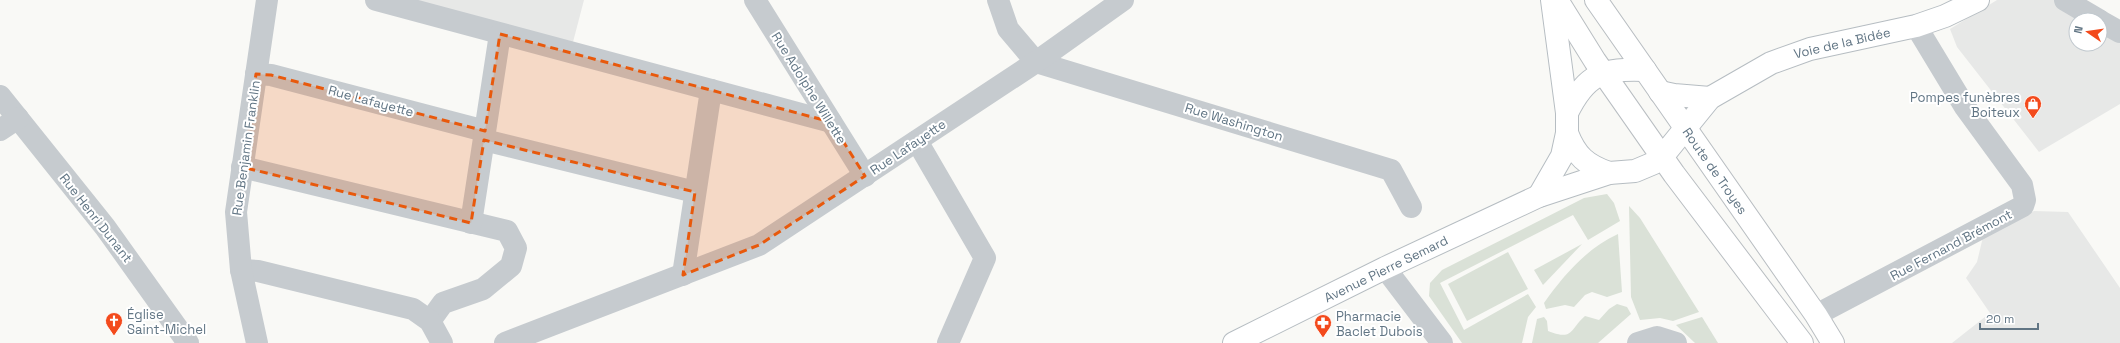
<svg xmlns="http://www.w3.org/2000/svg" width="2120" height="343" viewBox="0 0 2120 343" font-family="'Space Grotesk',sans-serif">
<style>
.built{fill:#e7e8e7}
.green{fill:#dae1d7}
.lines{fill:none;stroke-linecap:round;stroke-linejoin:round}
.secondary-casing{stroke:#b6bdc2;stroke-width:24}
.primary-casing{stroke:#b9bec2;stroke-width:24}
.street{stroke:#c6cbcf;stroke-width:22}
.secondary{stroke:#fff;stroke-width:22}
.primary{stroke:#fff;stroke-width:22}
.marked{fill:#e8590c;fill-opacity:0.2;stroke:#e8590c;stroke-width:3;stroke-dasharray:8 5;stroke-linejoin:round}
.labels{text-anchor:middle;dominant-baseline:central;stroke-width:4;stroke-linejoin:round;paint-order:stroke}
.street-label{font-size:13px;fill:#617584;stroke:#fff}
.poi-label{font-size:13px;fill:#617584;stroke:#fff;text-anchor:start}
</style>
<rect width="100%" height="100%" fill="#f9f9f6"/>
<!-- built -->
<g class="built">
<path d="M408,0H584L573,42Z"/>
<path d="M1997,0H2056L2093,20H2076V44H2100V24L2120,35V104L2039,152L1957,47L1950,29Z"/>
<path d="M2034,211L2068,212L2120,288V343H1952L1990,313L1966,278L1977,262L1983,237Z"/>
</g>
<!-- green -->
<g class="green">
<path d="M1607,194L1614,203L1620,221L1588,240L1573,215L1440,283L1464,330L1528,294L1536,307L1528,317L1522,343H1462L1429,296L1430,283L1442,270L1584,198Z"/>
<path d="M1629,206L1640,218L1699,312L1673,321L1660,318L1640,320L1631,297Z"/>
<path d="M1618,234L1622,292L1607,297L1592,292L1585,295L1574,307L1565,305L1546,309L1544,303C1563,276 1587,248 1618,234Z"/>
<path d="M1582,244L1543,285L1534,270Z"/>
<path d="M1508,252L1528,289L1467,321L1448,284Z"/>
<path d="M1617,304L1627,307L1631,314L1598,343H1532L1537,319L1544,317L1547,321L1548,331C1574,341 1569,330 1585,316L1599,320L1609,309Z"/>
<path d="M1702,317L1718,343H1695L1676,325Z"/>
</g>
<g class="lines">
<defs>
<g id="secondary">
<path d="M1660,92L1674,95L1710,98"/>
<path d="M1567,113C1586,74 1603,68 1645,70"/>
<path d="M1567,133C1576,156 1586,165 1609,173"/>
<path d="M1539,196L1562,156L1567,133V113L1552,0"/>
<path d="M1234,343L1385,268L1539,196L1609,173L1635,171L1654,163L1662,157L1710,98L1771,63L1810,49L1916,26L1945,16L1978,0"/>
</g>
<g id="primary">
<path d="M1557,0L1595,61L1674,174L1802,343"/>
<path d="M1596,0L1816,315L1833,343"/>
</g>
</defs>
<!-- secondary casing -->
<use href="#secondary" class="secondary-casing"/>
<!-- primary casing -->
<use href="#primary" class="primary-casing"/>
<!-- street -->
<g class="street">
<path d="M376,0L831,122"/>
<path d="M755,0L865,176"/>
<path d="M998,0L1008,29L1036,62L1391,170L1411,207"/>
<path d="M2065,0L2099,20"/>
<path d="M2100,21L2120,32"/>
<path d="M256,74L271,75L485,131"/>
<path d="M0,96L105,227L188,343"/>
<path d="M0,130L18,118"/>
<path d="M484,140L695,192"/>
<path d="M917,141L985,258L948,343"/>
<path d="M242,167L507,231L516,248L511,266L483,289L443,303L430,321"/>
<path d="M471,223L500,34"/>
<path d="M1385,268L1442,343"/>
<path d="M241,270L258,271L413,309L430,321L442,343"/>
<path d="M683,275L711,90"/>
<path d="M1816,315L2023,206L2025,200L2022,185L1965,107L1916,26"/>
<path d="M257,343L241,270L236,212L267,0"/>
<path d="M505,343L759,245L1036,62L1123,0"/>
<path d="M1638,343L1657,337L1676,343"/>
</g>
<!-- secondary -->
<use href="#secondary" class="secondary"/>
<!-- primary -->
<use href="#primary" class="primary"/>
</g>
<!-- marked area -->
<path class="marked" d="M500,34L831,122L865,176L759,245L683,275L695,192L484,140L471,223L242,167L256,74L271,75L485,131Z"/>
<!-- icons -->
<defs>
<symbol id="shop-pin" viewBox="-11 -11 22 30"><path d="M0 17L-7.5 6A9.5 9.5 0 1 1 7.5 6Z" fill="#f34a1c" stroke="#fff"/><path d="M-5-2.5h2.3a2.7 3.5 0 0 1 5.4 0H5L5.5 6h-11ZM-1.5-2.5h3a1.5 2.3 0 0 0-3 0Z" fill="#fff"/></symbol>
<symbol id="church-pin" viewBox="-11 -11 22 30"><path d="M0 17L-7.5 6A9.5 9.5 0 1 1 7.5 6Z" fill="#f34a1c" stroke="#fff"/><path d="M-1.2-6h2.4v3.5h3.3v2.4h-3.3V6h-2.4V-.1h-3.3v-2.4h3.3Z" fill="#fff"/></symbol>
<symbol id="pharmacy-pin" viewBox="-11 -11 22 30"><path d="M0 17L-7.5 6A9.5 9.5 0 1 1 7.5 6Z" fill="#f34a1c" stroke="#fff"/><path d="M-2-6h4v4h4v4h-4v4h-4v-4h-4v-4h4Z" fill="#fff"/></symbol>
</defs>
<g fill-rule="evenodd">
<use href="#shop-pin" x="2023" y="94" width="20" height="27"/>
<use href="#church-pin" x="104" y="311" width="20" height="27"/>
<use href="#pharmacy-pin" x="1313" y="313" width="20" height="27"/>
</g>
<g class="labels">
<!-- street labels -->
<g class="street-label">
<text transform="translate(1842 43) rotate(-13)">Voie de la Bidée</text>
<text transform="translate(809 88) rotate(58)">Rue Adolphe Willette</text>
<text transform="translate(371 101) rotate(15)">Rue Lafayette</text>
<text transform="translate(1234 122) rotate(17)">Rue Washington</text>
<text transform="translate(908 147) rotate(-34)">Rue Lafayette</text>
<text transform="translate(246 148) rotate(-82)">Rue Benjamin Franklin</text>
<text transform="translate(1715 171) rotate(55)">Route de Troyes</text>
<text transform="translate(96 218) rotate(52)">Rue Henri Dunant</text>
<text transform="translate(1951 245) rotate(-28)">Rue Fernand Brémont</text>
<text transform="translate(1386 269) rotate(-26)">Avenue Pierre Semard</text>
</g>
<!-- poi labels -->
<g class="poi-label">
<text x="2020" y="97" text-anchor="end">Pompes funèbres<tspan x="2020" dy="15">Boiteux</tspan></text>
<text x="127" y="314">Église<tspan x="127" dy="15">Saint-Michel</tspan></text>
<text x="1336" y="316">Pharmacie<tspan x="1336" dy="15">Baclet Dubois</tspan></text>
</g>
</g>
<!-- north arrow -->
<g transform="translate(2088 32) rotate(283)"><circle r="19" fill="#ffffff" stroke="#c0c8ce"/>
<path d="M0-3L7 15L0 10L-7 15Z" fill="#f34a1c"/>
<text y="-6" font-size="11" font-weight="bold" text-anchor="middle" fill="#617584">N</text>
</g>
<!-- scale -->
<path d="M1980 323v6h58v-6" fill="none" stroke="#617584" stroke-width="2"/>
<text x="1986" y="323" font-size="12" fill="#617584" stroke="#ffffff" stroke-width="3" paint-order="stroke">20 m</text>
</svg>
